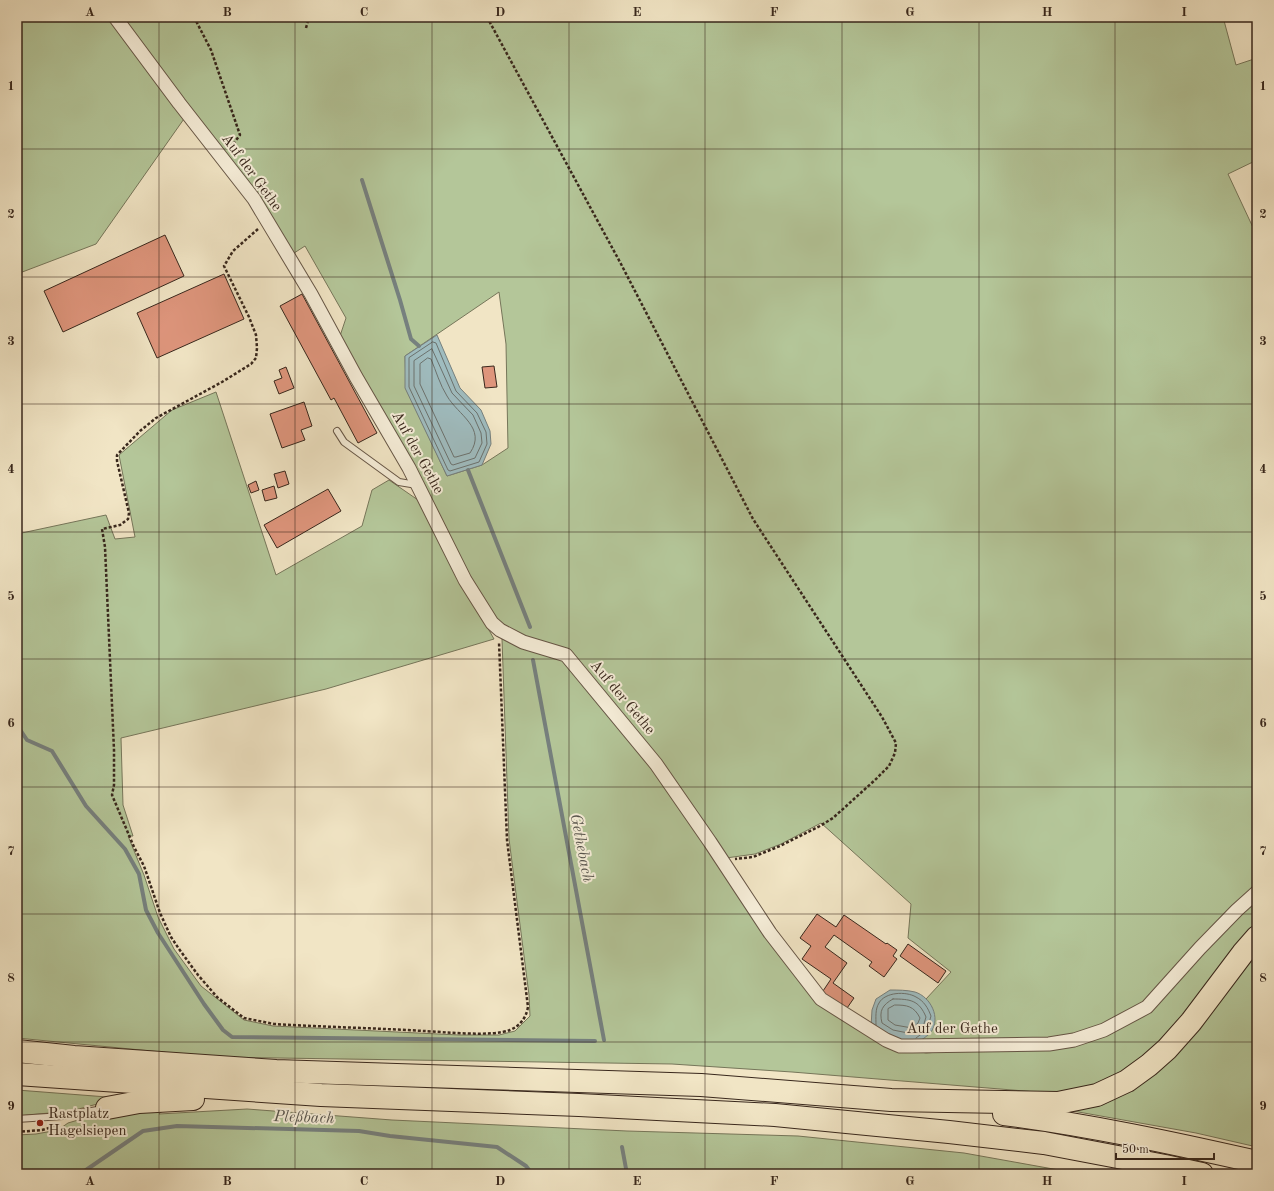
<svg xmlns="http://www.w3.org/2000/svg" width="1274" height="1191" viewBox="0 0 1274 1191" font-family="'Old Standard TT',serif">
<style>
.green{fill:#b4c699;stroke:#76765a;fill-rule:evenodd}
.water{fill:#9fbcbf;stroke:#76807e}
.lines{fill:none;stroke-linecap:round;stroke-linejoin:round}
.shore{stroke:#6c726e;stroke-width:1}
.stream{stroke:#76807e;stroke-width:4}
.building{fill:#de957c;stroke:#38271c}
.lane-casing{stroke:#665646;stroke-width:8}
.street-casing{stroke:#665646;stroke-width:15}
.highway-casing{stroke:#38271c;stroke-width:24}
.path{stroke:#38271c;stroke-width:2.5;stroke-dasharray:3 2;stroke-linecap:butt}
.lane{stroke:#f6eed9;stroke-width:6}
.street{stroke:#f6eed9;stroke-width:13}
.highway{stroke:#f1e5c5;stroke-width:22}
.grid{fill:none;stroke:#38271c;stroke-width:1;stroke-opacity:0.55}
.poi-dot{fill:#8f2418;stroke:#f6eed9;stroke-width:1.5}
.labels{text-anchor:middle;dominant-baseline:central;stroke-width:4;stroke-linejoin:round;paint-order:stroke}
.street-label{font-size:15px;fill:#38271c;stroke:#f6eed9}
.poi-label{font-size:15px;fill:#38271c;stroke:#f6eed9;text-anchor:start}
.water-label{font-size:16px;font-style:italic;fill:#57544d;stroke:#f6eed9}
.neatline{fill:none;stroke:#38271c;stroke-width:1.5}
.grid-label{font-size:13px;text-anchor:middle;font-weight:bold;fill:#38271c}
</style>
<rect width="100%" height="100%" fill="#f1e5c5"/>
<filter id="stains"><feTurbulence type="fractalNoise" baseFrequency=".005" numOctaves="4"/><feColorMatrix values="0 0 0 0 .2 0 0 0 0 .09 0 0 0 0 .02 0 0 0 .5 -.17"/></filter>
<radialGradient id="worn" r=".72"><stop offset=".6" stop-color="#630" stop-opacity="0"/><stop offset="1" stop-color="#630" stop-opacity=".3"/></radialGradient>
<!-- green -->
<g class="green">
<path d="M17,17H111L186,116L96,244L17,274Z"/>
<path d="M122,17H1223L1236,65L1257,58V160L1228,174L1257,236V924L1246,935L1165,1041L1132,1069L1091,1088L1049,1093L792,1072L672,1064L213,1057L17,1038V534L106,515L115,539L135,537L119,455L172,410L216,392L276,575L362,526L372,490L389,480L418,500L463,584L494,639L326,689L121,738L123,805L133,836H128L144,875L158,917L174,949L201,986L244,1020L273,1026L459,1035H499L515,1031L530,1016L529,995L509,839L502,639L558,656L639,749L793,969L890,1046L926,1053L965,1050L919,1042L932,1008L926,999L951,972L908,938L911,904L821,823L781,844L755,854L726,858L568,650L524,637L494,620L339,339L346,318L305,246L291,255ZM499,292L506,344L508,448L482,465L447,476L406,388L405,356Z"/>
<path d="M1257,945V1147L1196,1133L1056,1108L1122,1090Z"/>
<path d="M17,1090L120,1098L71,1111L17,1116Z"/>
<path d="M166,1108L159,1114L247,1109L392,1120L627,1131L798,1136L964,1153L1081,1174H17V1135L36,1134L58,1130L68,1123L95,1115L131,1109Z"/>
</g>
<!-- water -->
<g class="water">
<path d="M437,335L460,388L481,410L490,431L491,444L482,465L447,476L405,388V356Z"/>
<path d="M890,990C898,990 907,990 915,992C931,997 941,1018 931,1032C928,1036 922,1039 919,1042L889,1039L871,1027L872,1010L876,999Z"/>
</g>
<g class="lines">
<!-- shore -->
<g class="shore">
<path d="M433,342L436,343L456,391L477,413L486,432L487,444L479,462L450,471L448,470L409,387V358Z"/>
<path d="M432,349L452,393L473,415L481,433L482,443L475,458L453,465L451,464L414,386V361Z"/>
<path d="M428,358L431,359C436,371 440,385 447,396C458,415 487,428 470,453L456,457H454L420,384V364Z"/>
<path d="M893,999C910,999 919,1000 926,1017L923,1027L913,1034L893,1030L882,1023C879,1011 882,1005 893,999Z"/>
<path d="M895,1005C907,1005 914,1006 920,1018L918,1023L912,1028L895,1025L888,1020V1009Z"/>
<path d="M876,1025C876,1018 875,1009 879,1003C885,992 906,991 916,997C924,1001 928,1008 931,1016L927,1030L916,1038"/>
</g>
<!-- stream -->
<g class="stream">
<path d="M362,180L400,300L411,339L419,346"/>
<path d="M468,470L530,627"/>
<path d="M533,660L604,1040"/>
<path d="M17,725L27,740L52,751L86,806L125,849L139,874L146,910L158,933L204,1004L223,1030L232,1037L595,1041"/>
<path d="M622,1147L627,1174"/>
<path d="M77,1174L86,1170L143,1131L177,1126L359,1131L390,1136L497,1147L526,1166L532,1174"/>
</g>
</g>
<!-- building -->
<g class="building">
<path d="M165,235L184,276L63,332L44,291Z"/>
<path d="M224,274L244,319L157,358L137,313Z"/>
<path d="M302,294L377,433L358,443L334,398L331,400L280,306Z"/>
<path d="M494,366L497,387L485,388L482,367Z"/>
<path d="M286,367L294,388L279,394L274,381L282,378L279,370Z"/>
<path d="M304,402L312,426L301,430L305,440L282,448L270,414Z"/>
<path d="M285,471L289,484L278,488L274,474Z"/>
<path d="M256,481L259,490L251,493L248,485Z"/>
<path d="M274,486L277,498L265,501L262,490Z"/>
<path d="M328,489L341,511L277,548L264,525Z"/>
<path d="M817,914L836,927L844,915L886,944L887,943L897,950L893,956L897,959L884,977L869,966L872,962L834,935L825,947L847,963L833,983L854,998L845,1011L821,994L831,979L802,959L811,946L800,938Z"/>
<path d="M908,944L946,971L938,983L900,956Z"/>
</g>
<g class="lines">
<defs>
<g id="lane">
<path d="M337,431L344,442L399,482L417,485"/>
<path d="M17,1119L63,1116L103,1109"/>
</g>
<path id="street" d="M115,17L179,103L254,199L311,294L356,377L409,468L465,580L492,623L500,630L523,642L566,655L656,764L710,842L770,933L821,999L886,1040L900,1046H912L1049,1044L1074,1040L1104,1030L1147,1007L1200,948L1237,910L1257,892"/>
<g id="highway">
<path d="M17,1051L74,1057L276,1071L701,1085L891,1100L1058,1103L1097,1095L1127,1081L1149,1065L1167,1049L1191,1022L1243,953L1257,937"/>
<path d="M17,1074L321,1095L579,1105L775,1115L949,1132L1044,1143L1165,1166L1202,1174"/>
<path d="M107,1108L139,1102L193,1099"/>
<path d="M1004,1114C1089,1125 1173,1143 1257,1162"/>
</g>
</defs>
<!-- lane casing -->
<use href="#lane" class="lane-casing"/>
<!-- street casing -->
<use href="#street" class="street-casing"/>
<!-- highway casing -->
<use href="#highway" class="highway-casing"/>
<!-- path -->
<g class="path">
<path d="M194,17L211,50L240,135L230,148"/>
<path d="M487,17L621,264L753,519L882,717L896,743L895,753L889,766L875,780L833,818L820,826L780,846L753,857L735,859"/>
<path d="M306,28L309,17"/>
<path d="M258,229L233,251L224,266L249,317L256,335L257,348L256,358L251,364L222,382L156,418L140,431L117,455V461L129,513L128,519L120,525L102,529L105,547L114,750V785L112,795L134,847L144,866L160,913L171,937L179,949L198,975L217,997L244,1018L274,1024C324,1027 374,1028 424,1031C445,1032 492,1037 510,1030C520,1026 526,1018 528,1007L507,840L499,642"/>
<path d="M17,1132L42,1130L56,1126"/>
</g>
<!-- lane -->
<use href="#lane" class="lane"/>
<!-- street -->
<use href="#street" class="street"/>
<!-- highway -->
<use href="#highway" class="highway"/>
</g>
<!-- grid -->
<path class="grid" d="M159,17V1174M295,17V1174M432,17V1174M569,17V1174M705,17V1174M842,17V1174M979,17V1174M1115,17V1174M17,149H1257M17,277H1257M17,404H1257M17,532H1257M17,659H1257M17,787H1257M17,914H1257M17,1042H1257"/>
<!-- markers -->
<circle class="poi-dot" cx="40" cy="1123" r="4"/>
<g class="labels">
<!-- street labels -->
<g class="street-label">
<text transform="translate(251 173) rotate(54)">Auf der Gethe</text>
<text transform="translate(417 453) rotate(61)">Auf der Gethe</text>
<text transform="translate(622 698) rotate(50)">Auf der Gethe</text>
<text x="952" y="1029">Auf der Gethe</text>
</g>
<!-- poi labels -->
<g class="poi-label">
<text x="48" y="1114">Rastplatz<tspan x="48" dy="17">Hagelsiepen</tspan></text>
</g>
<!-- water labels -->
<g class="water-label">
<text transform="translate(581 848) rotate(79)">Gethebach</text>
<text transform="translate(304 1118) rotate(2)">Pleßbach</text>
</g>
</g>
<!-- margin -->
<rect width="1274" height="1191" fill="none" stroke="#f1e5c5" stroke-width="44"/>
<!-- scale -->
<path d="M1116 1153v6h98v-6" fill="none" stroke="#38271c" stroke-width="2"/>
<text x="1122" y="1153" font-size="12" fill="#38271c" stroke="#f6eed9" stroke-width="3" paint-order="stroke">50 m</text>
<rect x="22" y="22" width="1230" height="1147" class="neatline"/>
<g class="grid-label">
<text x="90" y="16">A</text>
<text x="227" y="16">B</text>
<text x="364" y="16">C</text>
<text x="500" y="16">D</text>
<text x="637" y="16">E</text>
<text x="774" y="16">F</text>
<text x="910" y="16">G</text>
<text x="1047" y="16">H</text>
<text x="1184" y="16">I</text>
<text x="11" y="90">1</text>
<text x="1263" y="90">1</text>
<text x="11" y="218">2</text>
<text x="1263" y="218">2</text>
<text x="11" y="345">3</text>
<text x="1263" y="345">3</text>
<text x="11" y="473">4</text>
<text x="1263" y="473">4</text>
<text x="11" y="600">5</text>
<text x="1263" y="600">5</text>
<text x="11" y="727">6</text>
<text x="1263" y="727">6</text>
<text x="11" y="855">7</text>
<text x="1263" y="855">7</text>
<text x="11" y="982">8</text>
<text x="1263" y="982">8</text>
<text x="11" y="1110">9</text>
<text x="1263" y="1110">9</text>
<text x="90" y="1185">A</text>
<text x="227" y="1185">B</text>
<text x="364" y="1185">C</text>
<text x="500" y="1185">D</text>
<text x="637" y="1185">E</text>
<text x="774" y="1185">F</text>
<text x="910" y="1185">G</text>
<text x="1047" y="1185">H</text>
<text x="1184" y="1185">I</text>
</g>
<rect width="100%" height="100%" filter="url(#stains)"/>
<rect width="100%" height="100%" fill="url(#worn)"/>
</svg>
